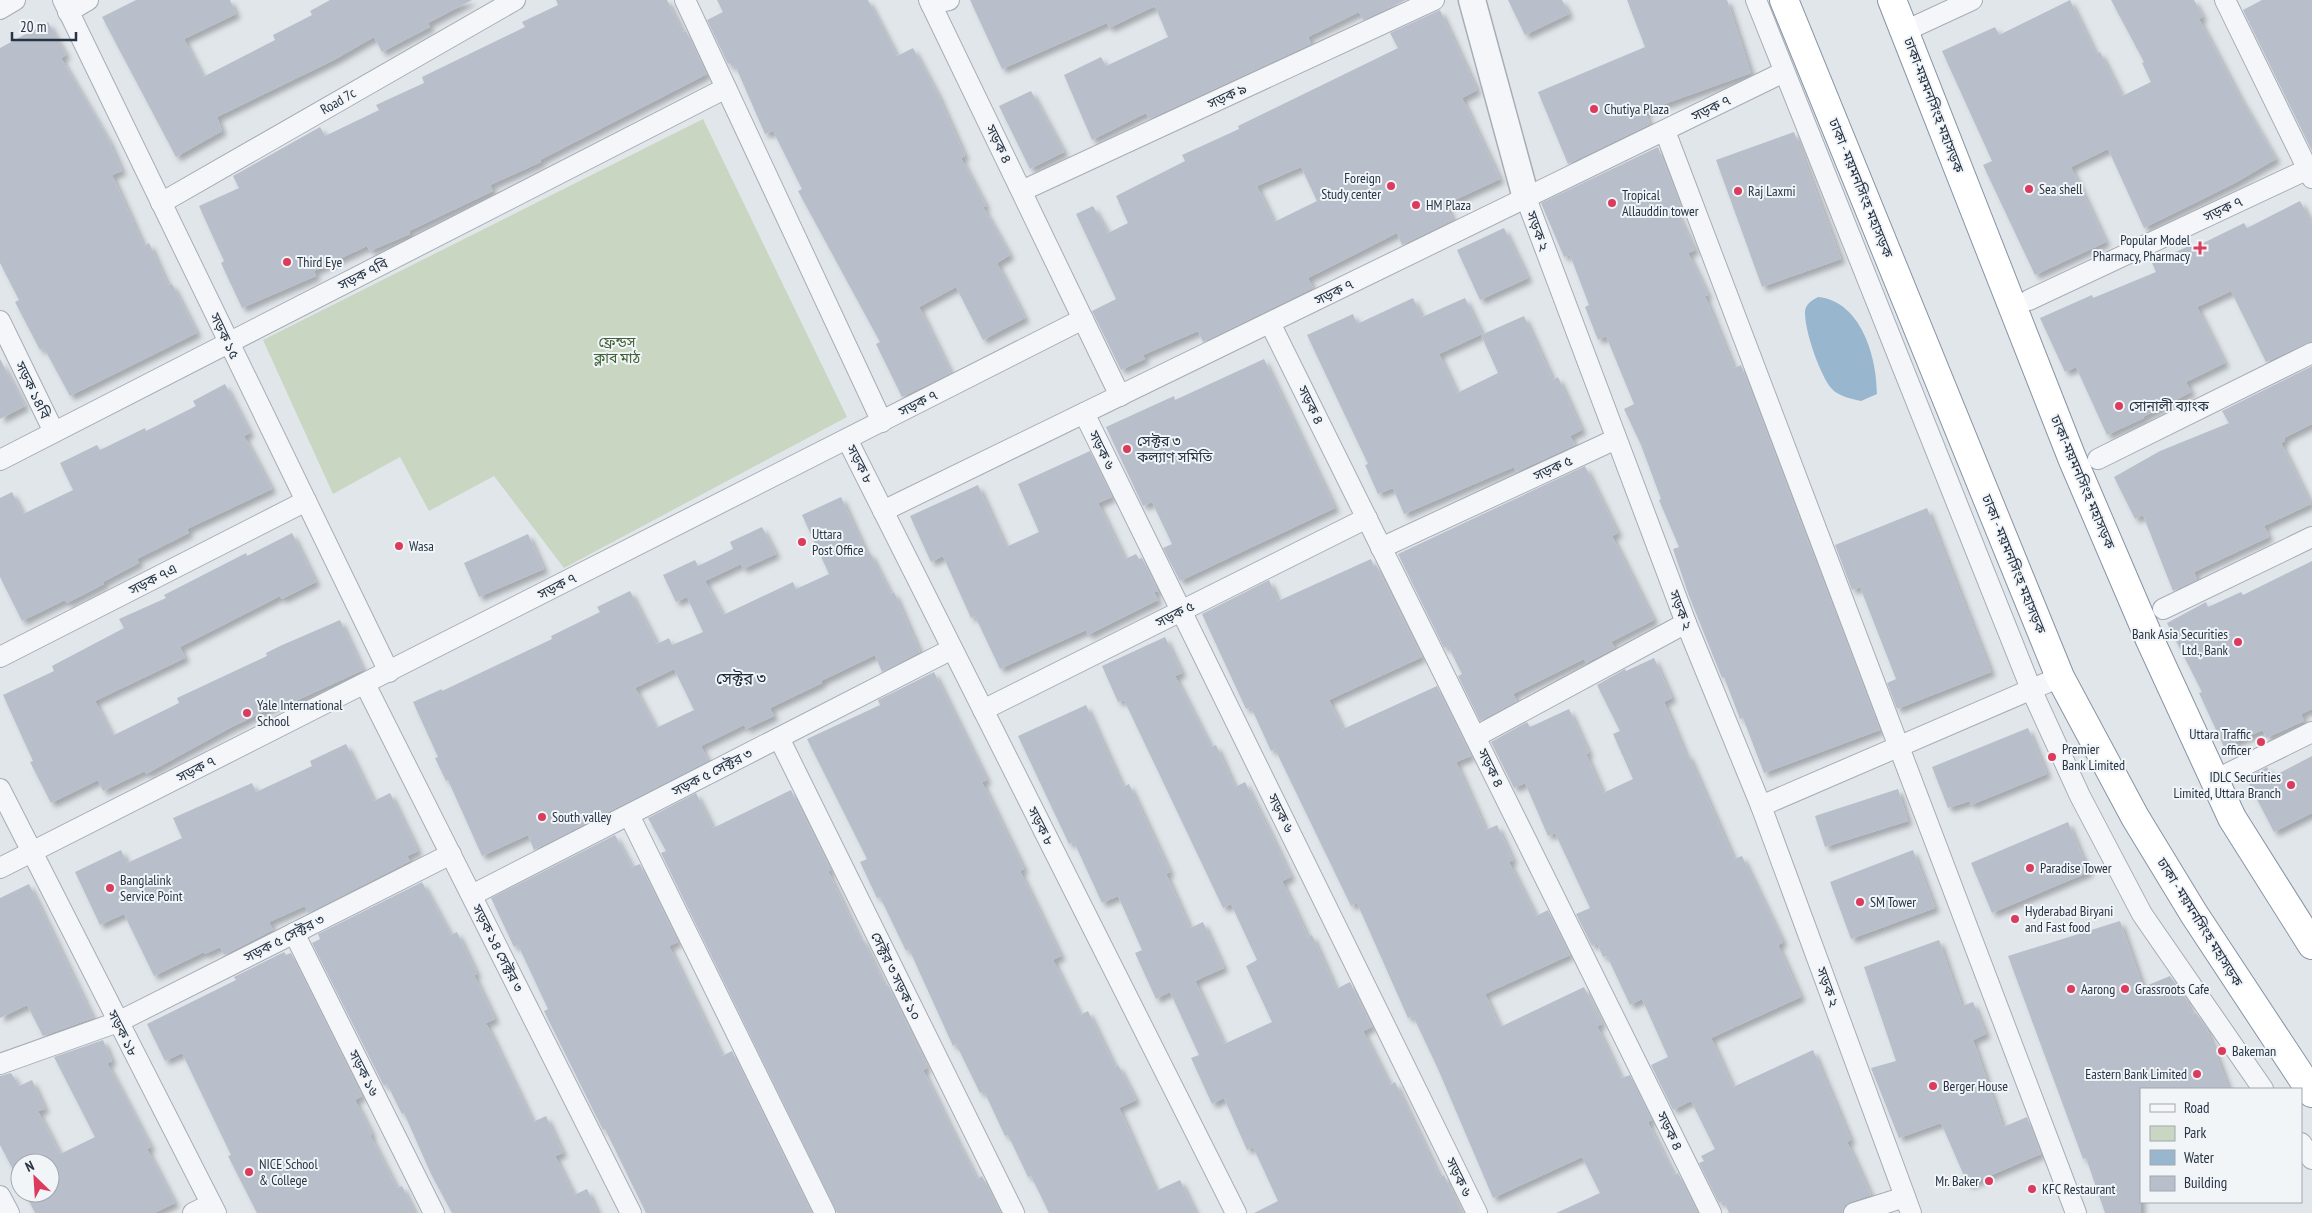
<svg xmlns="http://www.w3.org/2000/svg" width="2312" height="1213" viewBox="0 0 2312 1213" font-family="'PT Sans Narrow','Noto Sans Bengali',sans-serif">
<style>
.green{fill:#c8d6c2}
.water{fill:#99b6cf}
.building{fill:#b8bfca;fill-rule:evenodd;filter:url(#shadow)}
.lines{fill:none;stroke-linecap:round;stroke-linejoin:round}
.minor-casing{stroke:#a6adb6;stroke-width:22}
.tertiary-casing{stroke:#a6adb6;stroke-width:29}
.trunk-casing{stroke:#8794a4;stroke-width:30}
.minor{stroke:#f5f6f9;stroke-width:20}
.tertiary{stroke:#f5f6f9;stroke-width:26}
.trunk{stroke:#fff;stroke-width:28}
.poi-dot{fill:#db3b5c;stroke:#f1f5f8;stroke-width:2}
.labels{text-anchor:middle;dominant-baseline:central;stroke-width:4;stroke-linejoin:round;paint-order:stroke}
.street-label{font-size:14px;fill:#283445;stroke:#f1f5f8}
.poi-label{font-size:14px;fill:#283445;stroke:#f1f5f8;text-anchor:start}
.park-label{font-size:14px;fill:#3f6234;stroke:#f1f5f8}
.quarter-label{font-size:16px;fill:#1a2536;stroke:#f1f5f8}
</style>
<defs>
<filter id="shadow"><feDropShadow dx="4.5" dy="4.5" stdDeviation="2.5" flood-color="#0004"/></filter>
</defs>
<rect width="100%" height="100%" fill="#e1e6eb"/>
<!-- green -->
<path class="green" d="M703,119L847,417L564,568L494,476L429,511L400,457L333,494L263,340Z"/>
<!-- water -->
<path class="water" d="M1818,297C1861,301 1877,357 1877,394L1861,401C1852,399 1838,396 1832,389C1820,376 1804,329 1805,311C1806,304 1812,300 1818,297Z"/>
<!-- building -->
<g class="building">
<path d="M136,0H230L236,14L184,39L203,77L275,40L273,35L312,15L310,11L330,0H472L428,23L430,27L382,52L374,37L334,60L217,117L222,131L176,157L102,17Z"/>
<path d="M556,0H667L683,32L686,31L707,74L540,160L541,162L490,185L493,191L409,231L410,234L370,251L367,246L314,271L316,276L242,308L221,263L224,261L199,206L239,188L233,176L320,127L325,136L379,110L376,105L424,83L422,77L525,27L522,22L558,5Z"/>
<path d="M717,0H868L897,56L913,48L937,93L965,156L961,158L986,206L983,207L1010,255L997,263L1025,318L983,340L956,287L919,307L951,373L902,397L876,344L880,342L798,191L802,189L773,131L765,134L735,65L732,67L730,63L728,64L707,20L723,12Z"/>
<path d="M970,0H1406L1363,20L1359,12L1308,37L1311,44L1149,119L1146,113L1092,140L1064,75L1101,57L1106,66L1168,37L1155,6L1109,28L1107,23L1002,69Z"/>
<path d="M1508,0H1562L1569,14L1525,35Z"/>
<path d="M1627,0H1727L1751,73L1645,111L1650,124L1568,164L1538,92L1645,47Z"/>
<path d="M2070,0L2096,54L2100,52L2122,96L2151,82L2142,63L2144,62L2111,0H2194L2203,17L2199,19L2241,99L2276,159L2235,183L2144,228L2108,149L2071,167L2106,242L2035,275L1983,165L1992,161L1942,51L1995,27L1999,35Z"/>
<path d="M2262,0H2312V151L2243,10Z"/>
<path d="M1440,10L1477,90L1462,98L1500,179L1446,204L1453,220L1402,245L1397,233L1308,278L1313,288L1203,342L1198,331L1143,355L1145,359L1121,370L1092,311L1116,299L1076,214L1093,206L1108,233L1128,223L1116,196L1185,161L1182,155L1239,129L1238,126L1398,48L1390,33ZM1301,167L1317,201L1274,222L1257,186Z"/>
<path d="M48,22L66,55L61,58L109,141L122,171L112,175L144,246L149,243L168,285L172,284L197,333L70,396L44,348L40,350L15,302L19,300L0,263V48Z"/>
<path d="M1031,91L1064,152L1030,169L999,106Z"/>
<path d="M1794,132L1841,259L1762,287L1716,160Z"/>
<path d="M1658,147L1682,208L1676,210L1695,250L1688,253L1708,295L1705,296L1734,368L1741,365L1880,730L1764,773L1743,718L1740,719L1724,677L1722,678L1689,596L1673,549L1679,547L1659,500L1661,499L1641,445L1624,409L1634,404L1606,336L1598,340L1585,307L1589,305L1570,255L1564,257L1541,203Z"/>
<path d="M2300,201L2312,223V341L2266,362L2231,291L2197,307L2225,363L2186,382L2191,392L2143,417L2144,418L2107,435L2076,367L2065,372L2040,318L2092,295L2093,298L2156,272L2152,263L2191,245L2193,248L2244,223L2247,228Z"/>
<path d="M1504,228L1528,278L1480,300L1457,250Z"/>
<path d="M1413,298L1422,317L1465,298L1482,334L1439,354L1457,393L1498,373L1481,335L1524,316L1553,380L1558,377L1582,430L1570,436L1575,445L1516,472L1514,467L1404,514L1393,488L1378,494L1365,465L1368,464L1307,335L1353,314L1357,324Z"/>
<path d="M0,359L25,406L0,419Z"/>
<path d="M1264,359L1335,508L1180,581L1163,548L1172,544L1152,502L1143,506L1106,427L1174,396L1175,400Z"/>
<path d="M2312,366V424L2284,438L2285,441L2281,443L2311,504L2264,526L2269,537L2194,572L2197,580L2173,591L2143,515L2135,519L2114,477L2160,451L2229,423L2222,411Z"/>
<path d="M225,384L250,433L244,436L272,489L187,529L189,533L137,559L139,563L103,582L104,584L67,603L65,600L22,621L0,577V498L12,492L23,514L73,490L60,463L97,445L100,450L145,428L146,431L196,406L193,401Z"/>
<path d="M1090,451L1112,497L1098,503L1125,559L1136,554L1139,559L1142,558L1158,591L1154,592L1158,600L1088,635L1086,630L1000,669L975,616L971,618L943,556L931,562L910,516L978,485L1006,547L1039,532L1018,484Z"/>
<path d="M1585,466L1618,533L1612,536L1654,620L1611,642L1615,648L1586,663L1584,659L1513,694L1517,701L1480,721L1458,676L1462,674L1448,646L1444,648L1398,554Z"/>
<path d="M841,497L867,554L870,553L891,594L894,592L920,652L882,672L875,655L821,681L822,683L770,708L774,716L746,729L744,725L701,746L708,761L534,850L528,835L482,856L448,780L446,781L435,758L438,757L413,702L442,689V691L552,639L551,636L600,612L597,607L630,591L657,644L669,638L672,645L703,632L687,597L676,602L663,575L695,560L698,566L733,549L730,542L762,527L776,554L743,569L741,564L705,581L723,615L793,582L796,589L829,574L802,515ZM674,669L694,710L656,728L635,688Z"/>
<path d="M1927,508L1991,672L1897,709L1887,683L1896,679L1860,587L1852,590L1835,545Z"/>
<path d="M292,533L316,582L282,599L280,596L180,647L185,658L95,701L110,731L114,735L179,703L177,698L267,656L266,653L280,646L340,620L363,670L289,704L287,700L228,729L146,774L145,771L103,791L98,780L51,803L30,762L33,761L3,695L54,671L52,666L124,628L119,619L166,598L164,595L246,553L247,556Z"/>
<path d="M528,534L544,569L479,597L464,563Z"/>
<path d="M1371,559L1374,566L1376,565L1422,657L1329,700L1343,729L1437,686L1471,756L1456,762L1486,830L1497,825L1513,860L1509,862L1536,916L1548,910L1570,955L1485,994L1500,1027L1584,987L1602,1024L1597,1026L1621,1078L1630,1075L1652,1120L1648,1122L1674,1175L1678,1173L1698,1213H1556L1600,1193L1582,1157L1493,1198L1438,1069L1413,1016L1408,1018L1357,903L1351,906L1275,749L1271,751L1251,707L1246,709L1202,614L1269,580L1278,601Z"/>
<path d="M2312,561V709L2301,714L2304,721L2266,738L2263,730L2224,747L2199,693L2202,692L2167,623L2206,602L2208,607L2241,592L2243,595Z"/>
<path d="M1165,637L1182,673L1175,676L1211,747L1216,745L1235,787L1245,782L1270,832L1291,877L1282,881L1308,937L1312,935L1336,989L1350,982L1372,1027L1363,1031L1390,1085L1395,1082L1440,1177L1444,1175L1461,1213H1254L1278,1201L1253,1147L1247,1150L1224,1098L1212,1104L1191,1058L1199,1055L1170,992L1156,999L1135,953L1142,950L1118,896L1102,903L1074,842L1069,844L1018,736L1086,705L1123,787L1129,784L1170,872L1166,874L1190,928L1203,922L1224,968L1195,981L1224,1044L1272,1022L1246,966L1257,960L1231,904L1223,908L1124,700L1118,702L1102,666Z"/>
<path d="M1654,658L1672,698L1664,702L1686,755L1688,754L1734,859L1742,856L1783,942L1778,945L1801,997L1711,1038L1733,1087L1813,1050L1851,1140L1847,1142L1871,1195L1850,1202L1845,1205L1842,1213H1729L1724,1201L1719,1203L1699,1163L1704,1161L1701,1156L1715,1149L1691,1101L1673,1110L1651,1065L1668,1057L1642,999L1630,1005L1607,956L1603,957L1597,943L1592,946L1576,914L1590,908L1555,833L1548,836L1525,783L1514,788L1491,742L1527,722L1530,727L1569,709L1589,753L1586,754L1603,793L1633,779L1613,734L1620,731L1597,685L1625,669L1626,671Z"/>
<path d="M934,672L987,780L982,782L1024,869L1020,871L1061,956L1053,960L1080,1015L1088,1011L1115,1067L1118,1065L1136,1100L1119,1108L1156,1191L1180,1180L1196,1213H1049L1031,1176L1028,1177L1008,1135L1005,1136L984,1091L980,1093L956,1044L953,1046L909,949L906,951L880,897L877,898L860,862L867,859L807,739L880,705L878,700Z"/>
<path d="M2028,728L2047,774L1971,805L1970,801L1948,808L1932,767Z"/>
<path d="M346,744L374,801L390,793L418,851L407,856L410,861L308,913L305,906L269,922L273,930L224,955L220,947L205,954L204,952L154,976L124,914L100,925L75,872L121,850L127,863L182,838L173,818L252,783L256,792L312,766L310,761Z"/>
<path d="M2312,756V813L2274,832L2246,778L2267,767L2272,777Z"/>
<path d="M1898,789L1908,821L1825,847L1815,816Z"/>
<path d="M791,790L831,870L828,871L860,939L862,938L885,986L888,985L905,1020L927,1068L923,1070L956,1138L977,1179L982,1176L1001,1213H837L661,853L666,851L648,818L696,793L713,828Z"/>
<path d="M2068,822L2089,872L1992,913L1971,863Z"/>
<path d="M615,835L632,867L640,864L678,942L669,946L722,1056L732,1051L812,1213H646L605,1129L603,1130L544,1011L548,1009L518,945L514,947L491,898Z"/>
<path d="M1913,850L1935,908L1851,939L1830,882Z"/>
<path d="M422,882L451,935L457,932L477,974L474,975L495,1019L486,1023L533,1122L546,1116L563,1153L555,1156L574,1195L587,1189L598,1213H452L431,1174L404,1113L402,1114L387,1084L384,1086L312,943L320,939L318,934Z"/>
<path d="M29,884L93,1018L43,1036L27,1005L0,1018V898Z"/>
<path d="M2120,921L2143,987L2170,976L2186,999L2192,1014L2196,1013L2206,1027L2229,1089H2141V1213H2105L2086,1158L2083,1159L2008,956Z"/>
<path d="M1939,940L1962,1006L1973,1002L1986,1034L1973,1040L2003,1127L2027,1117L2041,1154L1968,1185L1941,1123L1899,1138L1871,1068L1896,1061L1864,967Z"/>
<path d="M284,952L286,955L291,953L362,1096L355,1100L372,1134L370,1135L397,1188L402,1186L415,1213H257L228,1156L231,1155L182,1053L165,1061L147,1024L236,980L234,977Z"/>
<path d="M103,1040L112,1061L107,1063L151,1147L147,1149L175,1203L154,1213H35L25,1193H50V1163H20V1183L19,1181L0,1145V1076L11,1073L19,1086L32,1080L45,1109L38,1111L60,1154L95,1137L54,1057Z"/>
</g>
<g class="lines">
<defs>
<g id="minor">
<path d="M63,0L389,672"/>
<path d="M685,0L882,422"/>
<path d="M929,0L1120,396"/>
<path d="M1756,0L2031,689L2080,796L2142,914L2263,1089"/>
<path d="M2225,0L2312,178"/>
<path d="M931,4L949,0"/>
<path d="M0,9L15,0"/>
<path d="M68,12L88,0"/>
<path d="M1905,31L1972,0"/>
<path d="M1665,131L2076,1213"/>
<path d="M1019,186L1026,189L1434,0"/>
<path d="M1526,198L1686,623L1761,806L1911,1213"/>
<path d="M161,203L515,0"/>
<path d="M2029,300L2308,169"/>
<path d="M0,321L54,432"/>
<path d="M1270,323L1711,1213"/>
<path d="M1084,413L1477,1213"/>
<path d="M847,439L1236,1213"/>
<path d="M2098,459L2312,353"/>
<path d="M0,460L726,88"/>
<path d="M883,511L1784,72"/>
<path d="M1381,548L1616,439"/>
<path d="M2163,609L2312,537"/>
<path d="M0,657L306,501"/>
<path d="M365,684L631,1213"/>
<path d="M983,710L1367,518"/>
<path d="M1475,737L1686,623"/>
<path d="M779,738L1014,1213"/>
<path d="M2227,774L2312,732"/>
<path d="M0,789L216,1213"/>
<path d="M1761,806L2060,677"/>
<path d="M629,815L825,1213"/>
<path d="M0,868L1083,319"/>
<path d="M472,895L952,649"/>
<path d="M294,933L434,1213"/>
<path d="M0,1064L118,1022L451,854"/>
<path d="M2301,1143L2312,1159"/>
<path d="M0,1196L9,1213"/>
<path d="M193,1213L211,1204"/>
<path d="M1854,1213L1905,1197"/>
</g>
<path id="tertiary" d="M1472,0L1526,198"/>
<g id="trunk">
<path d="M1784,0L2060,677L2135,817L2194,914L2312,1093"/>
<path d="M1892,0L2072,458L2150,640L2232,818L2312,945"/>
</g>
</defs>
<!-- minor casing -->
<use href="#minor" class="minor-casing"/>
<!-- tertiary casing -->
<use href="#tertiary" class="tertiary-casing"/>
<!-- trunk casing -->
<use href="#trunk" class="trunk-casing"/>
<!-- minor -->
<use href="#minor" class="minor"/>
<!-- tertiary -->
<use href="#tertiary" class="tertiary"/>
<!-- trunk -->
<use href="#trunk" class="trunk"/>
</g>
<!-- markers -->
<g class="poi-dot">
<circle cx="1594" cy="109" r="5"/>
<circle cx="1391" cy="186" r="5"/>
<circle cx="2029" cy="189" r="5"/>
<circle cx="1738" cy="191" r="5"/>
<circle cx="1612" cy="203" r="5"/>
<circle cx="1416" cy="205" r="5"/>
<path d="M2197.5 240.5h5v5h5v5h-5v5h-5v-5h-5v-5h5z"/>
<circle cx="287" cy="262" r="5"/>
<circle cx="2119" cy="406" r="5"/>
<circle cx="1127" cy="449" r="5"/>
<circle cx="802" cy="542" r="5"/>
<circle cx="399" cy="546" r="5"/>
<circle cx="2238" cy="642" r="5"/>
<circle cx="247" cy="713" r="5"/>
<circle cx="2261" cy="742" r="5"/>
<circle cx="2052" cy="757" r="5"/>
<circle cx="2291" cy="785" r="5"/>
<circle cx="542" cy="817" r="5"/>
<circle cx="2030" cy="868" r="5"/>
<circle cx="110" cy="888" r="5"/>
<circle cx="1860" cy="902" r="5"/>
<circle cx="2015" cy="919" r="5"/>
<circle cx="2071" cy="989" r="5"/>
<circle cx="2125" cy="989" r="5"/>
<circle cx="2222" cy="1051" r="5"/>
<circle cx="2197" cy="1074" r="5"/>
<circle cx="1933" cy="1086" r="5"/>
<circle cx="249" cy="1172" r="5"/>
<circle cx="1989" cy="1181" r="5"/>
<circle cx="2032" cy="1189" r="5"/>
</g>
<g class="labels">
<!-- street labels -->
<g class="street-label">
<text transform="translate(1227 96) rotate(-25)">সড়ক ৯</text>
<text transform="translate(338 101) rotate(-30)">Road 7c</text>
<text transform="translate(1934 105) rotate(69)">ঢাকা-ময়মনসিংহ মহাসড়ক</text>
<text transform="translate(1711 108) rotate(-26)">সড়ক ৭</text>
<text transform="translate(999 144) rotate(64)">সড়ক ৪</text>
<text transform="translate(1861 188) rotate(68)">ঢাকা - ময়মনসিংহ মহাসড়ক</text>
<text transform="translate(2223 209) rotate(-25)">সড়ক ৭</text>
<text transform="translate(1538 231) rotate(70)">সড়ক ২</text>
<text transform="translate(363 274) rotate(-27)">সড়ক ৭বি</text>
<text transform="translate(1334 292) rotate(-26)">সড়ক ৭</text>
<text transform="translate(225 336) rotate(64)">সড়ক ১৫</text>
<text transform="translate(33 390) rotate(64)">সড়ক ১৪বি</text>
<text transform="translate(918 403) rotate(-27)">সড়ক ৭</text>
<text transform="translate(1311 405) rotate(64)">সড়ক ৪</text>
<text transform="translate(1102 450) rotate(64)">সড়ক ৬</text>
<text transform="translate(860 464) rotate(63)">সড়ক ৮</text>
<text transform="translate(1553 468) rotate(-25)">সড়ক ৫</text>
<text transform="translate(2083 482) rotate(67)">ঢাকা-ময়মনসিংহ মহাসড়ক</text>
<text transform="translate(2014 564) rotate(68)">ঢাকা - ময়মনসিংহ মহাসড়ক</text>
<text transform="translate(153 579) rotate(-27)">সড়ক ৭এ</text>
<text transform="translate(557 586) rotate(-27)">সড়ক ৭</text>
<text transform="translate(1681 610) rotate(69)">সড়ক ২</text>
<text transform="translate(1175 614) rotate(-27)">সড়ক ৫</text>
<text transform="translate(1491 768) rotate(64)">সড়ক ৪</text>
<text transform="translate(196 769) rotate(-27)">সড়ক ৭</text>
<text transform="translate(712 772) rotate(-27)">সড়ক ৫ সেক্টর ৩</text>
<text transform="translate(1281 813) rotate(64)">সড়ক ৬</text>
<text transform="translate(1041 826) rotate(63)">সড়ক ৮</text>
<text transform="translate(2200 922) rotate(58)">ঢাকা - ময়মনসিংহ মহাসড়ক</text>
<text transform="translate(284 938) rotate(-27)">সড়ক ৫ সেক্টর ৩</text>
<text transform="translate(498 948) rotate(63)">সড়ক ১৪ সেক্টর ৩</text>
<text transform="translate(896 976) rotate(64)">সেক্টর ৩ সড়ক ১০</text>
<text transform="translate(1828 987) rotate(70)">সড়ক ২</text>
<text transform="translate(123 1033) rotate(63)">সড়ক ১৮</text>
<text transform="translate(364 1073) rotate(63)">সড়ক ১৬</text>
<text transform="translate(1670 1131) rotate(64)">সড়ক ৪</text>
<text transform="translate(1459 1177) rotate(64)">সড়ক ৬</text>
</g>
<!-- poi labels -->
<g class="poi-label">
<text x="1604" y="109">Chutiya Plaza</text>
<text x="1381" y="178" text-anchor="end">Foreign<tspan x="1381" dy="16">Study center</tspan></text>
<text x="2039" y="189">Sea shell</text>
<text x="1748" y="191">Raj Laxmi</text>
<text x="1622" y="195">Tropical<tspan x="1622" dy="16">Allauddin tower</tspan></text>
<text x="1426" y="205">HM Plaza</text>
<text x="2190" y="240" text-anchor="end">Popular Model<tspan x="2190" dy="16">Pharmacy, Pharmacy</tspan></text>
<text x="297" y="262">Third Eye</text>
<text x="2129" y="406">সোনালী ব্যাংক</text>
<text x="1137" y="441">সেক্টর ৩<tspan x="1137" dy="16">কল্যাণ সমিতি</tspan></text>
<text x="812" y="534">Uttara<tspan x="812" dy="16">Post Office</tspan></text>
<text x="409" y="546">Wasa</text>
<text x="2228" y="634" text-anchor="end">Bank Asia Securities<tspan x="2228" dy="16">Ltd., Bank</tspan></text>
<text x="257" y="705">Yale International<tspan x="257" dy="16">School</tspan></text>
<text x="2251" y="734" text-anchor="end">Uttara Traffic<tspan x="2251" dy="16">officer</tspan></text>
<text x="2062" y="749">Premier<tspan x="2062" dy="16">Bank Limited</tspan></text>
<text x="2281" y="777" text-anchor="end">IDLC Securities<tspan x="2281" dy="16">Limited, Uttara Branch</tspan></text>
<text x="552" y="817">South valley</text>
<text x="2040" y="868">Paradise Tower</text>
<text x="120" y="880">Banglalink<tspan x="120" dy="16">Service Point</tspan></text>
<text x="1870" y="902">SM Tower</text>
<text x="2025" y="911">Hyderabad Biryani<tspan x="2025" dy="16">and Fast food</tspan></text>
<text x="2081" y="989">Aarong</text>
<text x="2135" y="989">Grassroots Cafe</text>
<text x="2232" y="1051">Bakeman</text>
<text x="2187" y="1074" text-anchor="end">Eastern Bank Limited</text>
<text x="1943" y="1086">Berger House</text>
<text x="259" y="1164">NICE School<tspan x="259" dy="16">&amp; College</tspan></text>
<text x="1979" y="1181" text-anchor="end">Mr. Baker</text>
<text x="2042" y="1189">KFC Restaurant</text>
</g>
<!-- park labels -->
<g class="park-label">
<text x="617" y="342">ফ্রেন্ডস<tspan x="617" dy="16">ক্লাব মাঠ</tspan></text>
</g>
<!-- quarter labels -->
<g class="quarter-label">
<text x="741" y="678">সেক্টর ৩</text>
</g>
</g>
<!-- legend -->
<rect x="2140" y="1088" width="162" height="115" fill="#f1f5f8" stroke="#a1a8b0"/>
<rect x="2150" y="1104" width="25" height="8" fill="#f5f6f9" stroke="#a1a8b0"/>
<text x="2184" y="1113" font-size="15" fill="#283445">Road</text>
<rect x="2150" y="1126" width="25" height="15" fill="#c8d6c2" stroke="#a1a8b0"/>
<text x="2184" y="1138" font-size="15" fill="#283445">Park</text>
<rect x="2150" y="1150" width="25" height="15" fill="#99b6cf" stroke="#a1a8b0"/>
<text x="2184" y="1163" font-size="15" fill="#283445">Water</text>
<rect x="2150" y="1176" width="25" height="15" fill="#b8bfca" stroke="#a1a8b0"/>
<text x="2184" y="1188" font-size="15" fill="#283445">Building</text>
<!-- north arrow -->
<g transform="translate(35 1178) rotate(335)"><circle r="24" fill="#f1f5f8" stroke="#a1a8b0"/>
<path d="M0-4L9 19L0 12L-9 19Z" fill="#db3b5c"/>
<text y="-8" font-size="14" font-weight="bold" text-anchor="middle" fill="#283445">N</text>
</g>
<!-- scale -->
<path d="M12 32v8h64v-8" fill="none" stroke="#283445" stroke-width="2.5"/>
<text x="20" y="32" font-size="15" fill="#283445" stroke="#f1f5f8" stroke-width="4" paint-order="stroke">20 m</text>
</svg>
